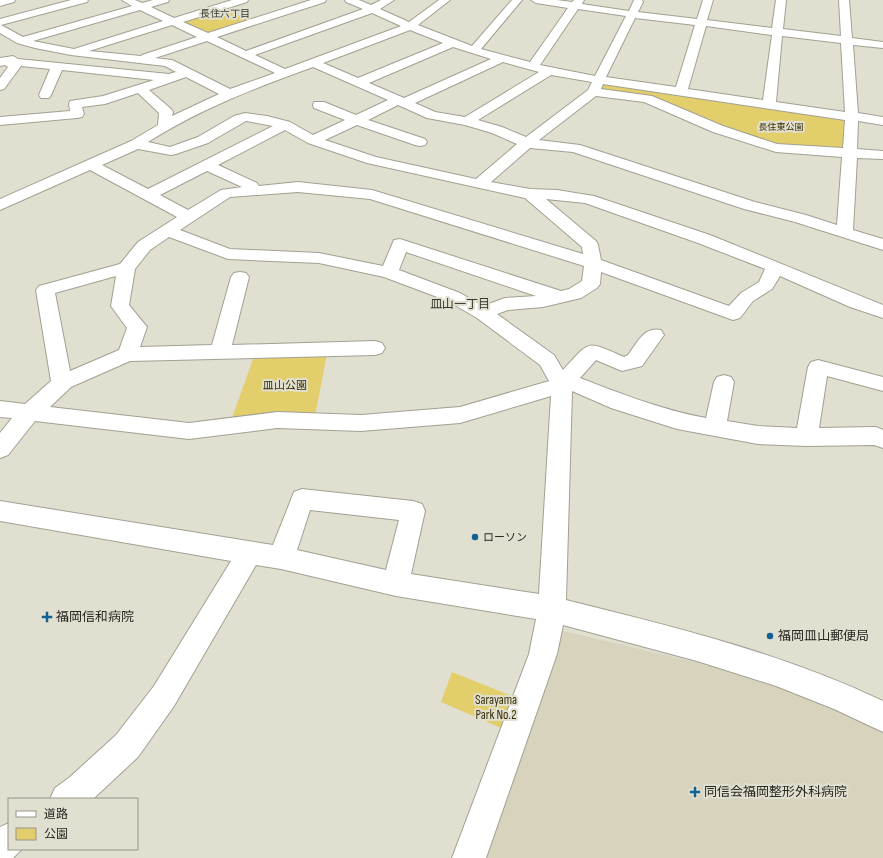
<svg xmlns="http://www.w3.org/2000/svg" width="883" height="858" viewBox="0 0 883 858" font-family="'Sofia Sans Condensed','Noto Sans JP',sans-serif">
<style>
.built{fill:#d7d3bd}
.green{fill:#e3ce6c}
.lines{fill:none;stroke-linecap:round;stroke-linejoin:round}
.minor-casing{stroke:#a2a092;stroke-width:2}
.minor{fill:#fff;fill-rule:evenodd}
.poi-dot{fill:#126193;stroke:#e1dfd0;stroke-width:1.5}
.labels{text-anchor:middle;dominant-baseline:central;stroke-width:4;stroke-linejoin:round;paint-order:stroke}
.far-park-label{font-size:9px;fill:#382f02;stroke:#e1dfd0}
.far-neighbourhood-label{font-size:10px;fill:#39372c;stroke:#e1dfd0}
.park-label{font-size:11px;fill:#382f02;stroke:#e1dfd0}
.poi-label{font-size:11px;fill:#292823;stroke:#e1dfd0;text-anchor:start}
.neighbourhood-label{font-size:12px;fill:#39372c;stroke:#e1dfd0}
.near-poi-label{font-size:13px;fill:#292823;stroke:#e1dfd0;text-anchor:start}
.near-park-label{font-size:13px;fill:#382f02;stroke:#e1dfd0}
</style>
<rect width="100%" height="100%" fill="#e1dfd0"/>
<!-- built -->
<path class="built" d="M559,630L733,671L820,701L883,731V858H485Z"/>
<!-- green -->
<g class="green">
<path d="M218,7L254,22L207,37L173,21Z"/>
<path d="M598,82L852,117L849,154L776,148L665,106L593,92Z"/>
<path d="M328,349L314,421L229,426L256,351Z"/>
<path d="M452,672L519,699L508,731L441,702Z"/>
</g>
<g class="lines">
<defs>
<g id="minor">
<path d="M0,0H15L14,2L0,6Z"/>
<path d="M71,0H88L87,2L1,25L23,37L132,6L122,0H135L142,3L153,0H169L168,2L151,7L174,18L232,0H248L247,2L183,22L208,33L311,0H326L325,2L217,37L246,51L363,9L346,2L345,0H359L371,5L381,0H394L380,9L409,22L439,0H450L418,25L472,46L512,0H522L481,49L530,62L568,8L536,3L531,0H557L572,2L574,0H584L582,4L629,11L634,0H642L643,2L638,12L697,19L703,0H713L707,20L772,28L776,0H786L783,29L841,36L839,0H849L852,38L883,42V48L853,45L858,113L883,117V125L858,121L857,149L883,151V159L857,158L853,230L883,239V250L795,222L744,209L573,152L530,148L491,182L530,189L557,190L594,196L710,235L883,305V318L850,307L780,276L772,289L753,301L740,318L733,320L601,272L600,284L597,288L581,298L543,307L508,310L497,314L554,355L563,370C591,340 585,340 624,357L628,355C637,343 644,326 661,330L664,335L642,366L622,371L596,360L580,378C622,394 662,410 706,418L714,382L717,377L724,375L731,377L734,382L727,421L758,426L797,428L808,367L811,362L818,360L883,377V391L827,376L819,428L876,427L883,430V448L874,445L807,446L758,444L677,429L611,408L572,391L566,600C674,627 782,653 883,701V732L834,709L776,686L697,661L563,625L557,654L486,858H452L529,654L536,619L396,596L281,569L256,565L174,706L138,757L93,799H50L55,788L70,777L116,735L154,686L231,561L0,521V501L273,545L294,492L302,489L413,501L422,504L425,511L411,574L539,594L551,396L460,423L361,431L277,428L189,439L35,421L8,455L0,458V433L12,418L0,417V401L25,404L51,381L36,290L39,286L120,264L138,242L177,217L90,170L0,210V199L131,141L158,125L159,113L138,93L105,104L82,107L84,114L82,117L77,118L0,125V117L70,111L69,104L70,101L103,96L154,80L62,70L51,95L49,98H41L39,95L50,69L21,66L4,89L0,90V78L8,67L5,65L0,66V58L13,56L18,59L169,74L176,72L165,66L71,55L35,48L17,43L0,33V19ZM578,9L626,16L595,76L540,65ZM140,10L163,21L74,49L33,41ZM372,13L401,26L285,69L255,55ZM635,18L695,25L676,87L606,77ZM172,25L197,37L142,55L141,56L89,51ZM706,26L772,35L763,100L688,89ZM410,30L443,43L358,78L323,63ZM782,36L841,43L845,112L776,102ZM207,41L275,73L230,89L172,60L155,58ZM453,47L491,59L404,98L369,83ZM503,62L539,72L465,117L435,112L415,103ZM313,67L388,100L356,115L324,102H314L313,105L314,108L345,120L313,135L290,122L267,116L245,113L234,116L198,137L170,147L148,142C200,109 255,88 313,67ZM551,75L592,82L588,90L526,137L502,127L478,120ZM186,77L219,94L172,116L173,112L171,109L149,90ZM603,84L845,120L843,148L777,144L723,126L652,96L601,89ZM596,96L644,102L713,132L776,152L842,157L837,225L806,215L755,202L580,145L539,140ZM398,105L427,118L465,125L492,133L517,144L476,179L376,157L325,140L357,125L415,145L420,146L425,145L427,142L425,139L368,120ZM246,121L273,126L148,189L102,165L138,149L171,155L176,154L208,143ZM285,130L308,143L367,163L525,198L582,247L583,254L372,190L298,182L259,186L257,183L218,165ZM207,171L242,187L221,190L188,210L160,195ZM298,192L370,199L584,266L582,281L569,289L561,291L400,239L394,240L383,266L319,253L230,249L180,230L230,197ZM546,199L585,203L698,243L765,269L759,282L741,293L729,306L601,260L598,245L596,241ZM169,237L228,259L319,263L384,277L448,301L477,318L540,365L549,381L460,407L361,415L277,412L189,423L50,407L71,387L130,361L375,355L382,353L385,348L382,343L375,341L232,345L249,277L246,273L240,272L234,273L231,277L212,345L140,347L147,327L129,305L135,269L150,250ZM406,252L536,296L505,298L483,306L460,293L399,270ZM116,276L111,306L127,328L119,350L70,371L55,293ZM310,510L399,520L386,570L297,550Z"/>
<path d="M9,823V849H22L13,858H0V827Z"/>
</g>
</defs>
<!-- minor casing -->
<use href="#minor" class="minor-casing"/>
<!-- minor -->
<use href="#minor" class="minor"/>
</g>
<!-- markers -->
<g class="poi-dot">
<circle cx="475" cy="537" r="4"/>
<path d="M45 611h4v4h4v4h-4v4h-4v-4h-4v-4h4z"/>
<circle cx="770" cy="636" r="4"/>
<path d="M693 786h4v4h4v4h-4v4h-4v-4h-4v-4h4z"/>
</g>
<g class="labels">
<!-- far-park labels -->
<g class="far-park-label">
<text x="781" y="127">長住東公園</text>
</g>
<!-- far-neighbourhood labels -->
<g class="far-neighbourhood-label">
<text x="225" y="14">長住六丁目</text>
</g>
<!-- park labels -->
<g class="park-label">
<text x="285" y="385">皿山公園</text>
</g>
<!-- poi labels -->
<g class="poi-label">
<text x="483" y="537">ローソン</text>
</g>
<!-- neighbourhood labels -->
<g class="neighbourhood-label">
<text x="460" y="304">皿山一丁目</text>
</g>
<!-- near-poi labels -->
<g class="near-poi-label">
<text x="56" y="617">福岡信和病院</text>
<text x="778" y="636">福岡皿山郵便局</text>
<text x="704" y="792">同信会福岡整形外科病院</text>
</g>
<!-- near-park labels -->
<g class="near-park-label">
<text x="496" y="700">Sarayama<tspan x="496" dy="15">Park No.2</tspan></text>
</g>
</g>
<!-- legend -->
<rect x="8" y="798" width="130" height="52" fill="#e1dfd0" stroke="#97968b"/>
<rect x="16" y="811" width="20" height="6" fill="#ffffff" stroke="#97968b"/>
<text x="44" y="818" font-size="12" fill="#292823">道路</text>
<rect x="16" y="828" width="20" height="12" fill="#e3ce6c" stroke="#97968b"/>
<text x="44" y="838" font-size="12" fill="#292823">公園</text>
</svg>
